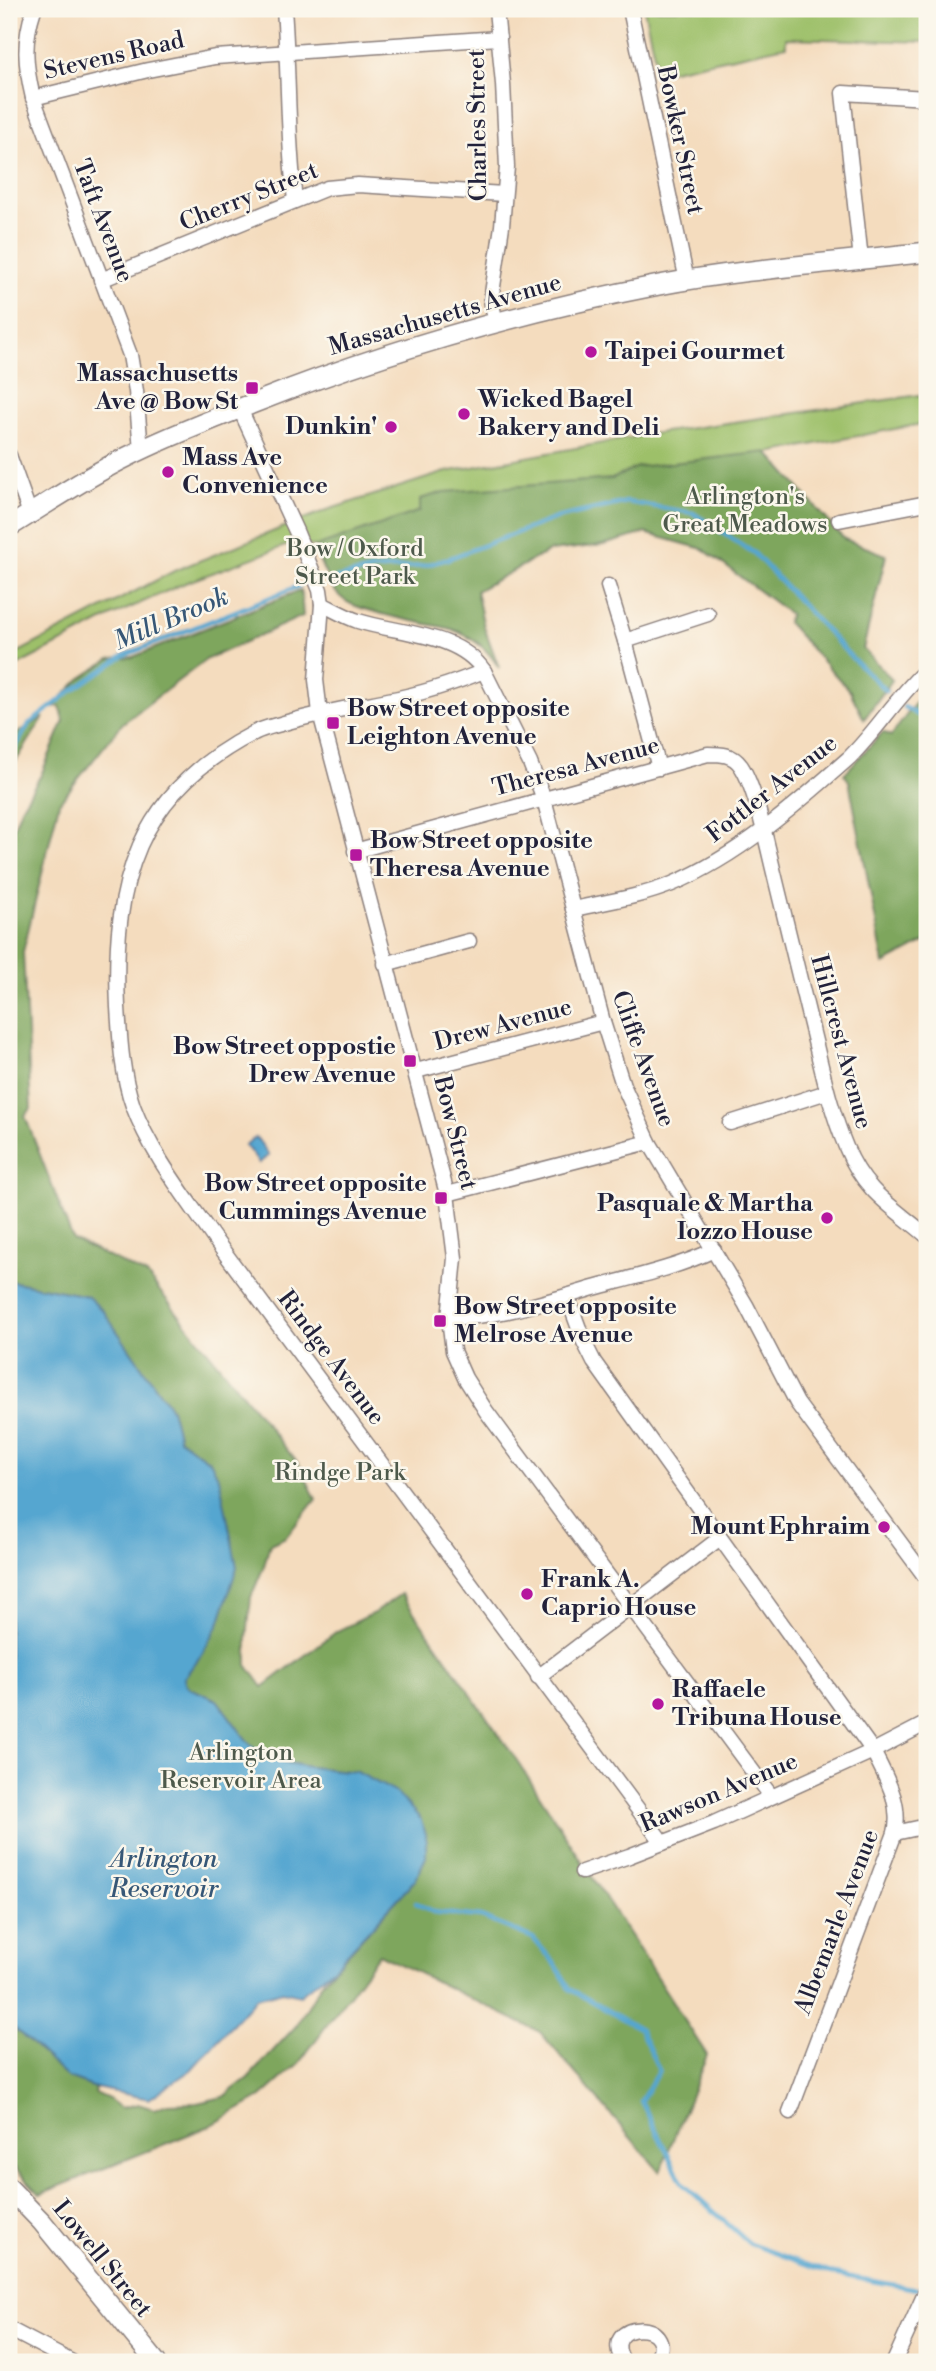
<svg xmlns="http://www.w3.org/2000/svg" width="936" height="2371" viewBox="0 0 936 2371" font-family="'Libre Bodoni',serif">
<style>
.green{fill:#9dc069;stroke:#607152;stroke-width:2}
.forest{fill:#7ea65d;stroke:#50644c;stroke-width:2}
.water{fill:#55a6d0;stroke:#3c6486;stroke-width:2}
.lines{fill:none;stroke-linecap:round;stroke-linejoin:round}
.stream{stroke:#55a6d0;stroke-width:4.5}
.minor-casing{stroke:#8b7f7c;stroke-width:17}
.major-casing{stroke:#8b7f7c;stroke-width:22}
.minor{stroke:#fff;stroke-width:14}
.major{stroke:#fff;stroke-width:19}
.poi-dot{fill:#b5179e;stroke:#fbf7ec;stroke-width:2.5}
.labels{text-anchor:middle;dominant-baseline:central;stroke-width:5;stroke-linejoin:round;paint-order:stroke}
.street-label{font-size:24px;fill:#22223b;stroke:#fbf7ec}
.poi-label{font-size:24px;font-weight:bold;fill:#22223b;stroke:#fbf7ec;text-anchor:start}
.park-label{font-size:24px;fill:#4d594b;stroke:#fbf7ec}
.water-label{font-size:26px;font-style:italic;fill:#365777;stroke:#fbf7ec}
</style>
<rect width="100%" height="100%" fill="#fbf7ec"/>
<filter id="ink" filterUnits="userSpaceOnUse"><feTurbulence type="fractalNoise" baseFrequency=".0143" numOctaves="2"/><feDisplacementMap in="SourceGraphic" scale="14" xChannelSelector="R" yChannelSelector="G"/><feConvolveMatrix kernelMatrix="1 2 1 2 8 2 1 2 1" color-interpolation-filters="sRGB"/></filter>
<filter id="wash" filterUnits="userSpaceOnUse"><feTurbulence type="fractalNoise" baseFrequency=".00686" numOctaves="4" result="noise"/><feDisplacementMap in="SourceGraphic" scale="28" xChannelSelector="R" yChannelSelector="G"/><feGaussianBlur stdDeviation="1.57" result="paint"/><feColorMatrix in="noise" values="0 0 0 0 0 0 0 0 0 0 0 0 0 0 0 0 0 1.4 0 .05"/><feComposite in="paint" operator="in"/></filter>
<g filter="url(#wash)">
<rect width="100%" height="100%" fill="#f4dcbe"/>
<!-- green -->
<g class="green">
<path d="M644,9H927V42L786,38V46L658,73Z"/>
<path d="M927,394V423L768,453L844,539L886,555L863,649L892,680L864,719L850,691L787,622L790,614L703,549L645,533L603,545L549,551L476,591L484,627L499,668C470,616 401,623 351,604C332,593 320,566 315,546H285L185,583L114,615L9,670V657L176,570L327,510L446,472L651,434Z"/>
</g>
<!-- forest -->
<g class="forest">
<path d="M767,452L844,539L886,555L863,649L892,680L864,719L850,691L787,622L790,614L703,549L645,533L603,545L549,551L476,591L484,627L499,668C488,649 473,636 452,629C429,624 358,612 343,599C328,588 322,564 315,547L420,511V499L444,492L612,479L637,467Z"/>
<path d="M301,590L303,616L207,659L123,723L59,803L23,952L31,1109L25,1116L73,1240L147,1275L300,1466L316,1499L286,1537L270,1544L264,1566L251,1597L247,1639V1665L263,1687L337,1631L374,1613L401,1594L516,1759L707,2055L660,2172L540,2032L379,1954L299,2063L261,2097L210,2126L40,2194L9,2162V2023L68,2078L96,2088L95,2093L109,2099L121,2108L138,2104L154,2109L167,2104L197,2103L223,2097L248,2078L296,2026L323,1981L415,1880L426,1857V1834L357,1772L308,1767L283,1762L263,1755L248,1742L217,1700L192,1689L186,1685L184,1679L211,1462L179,1439L171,1409L86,1296L9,1281V1155L15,1114L10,1113L9,1123V840L21,808L41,775L64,721L60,706L52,707L80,679L110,659L133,657Z"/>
<path d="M927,687V941L884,964L849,781L844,774L883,732L891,736Z"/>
<path d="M44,717L9,772V738Z"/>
</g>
<!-- water -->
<g class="water">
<path d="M256,1137L269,1155L259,1163L245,1145Z"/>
<path d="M9,1281L87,1296L103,1311L171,1409L179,1439L211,1462L220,1481L237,1567L219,1624L202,1654L184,1678L186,1685L192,1689L217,1700L248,1742L263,1755L283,1762L308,1767L357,1772L397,1793L420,1818L426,1834V1857L415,1880L334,1968L300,1995L283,1991L256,1998L191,2070L149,2099L96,2088L68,2078L9,2023Z"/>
</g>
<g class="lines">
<!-- stream -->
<g class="stream">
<path d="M337,578L371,570L423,566L450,558L556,518L627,502L693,513L754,553L852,658L886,691"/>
<path d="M904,707L927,720"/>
<path d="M9,759L29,724L73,690L125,655L299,586"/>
<path d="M416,1903L433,1912L481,1917L533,1938L556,1965L570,1989L640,2029L659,2070L641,2101L683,2184L750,2244L834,2274L917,2289"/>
</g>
</g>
</g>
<g filter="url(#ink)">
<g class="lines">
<defs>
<g id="minor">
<path d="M34,9C23,42 25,64 33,98L130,355L136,391L141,450"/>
<path d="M284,9C289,72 287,136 295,200"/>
<path d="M630,9L687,281"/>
<path d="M33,98L148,70L215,57L499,38"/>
<path d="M861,260L843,93L927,98"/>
<path d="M101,280L327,188L358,185L504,194"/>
<path d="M496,323L491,300L502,226L507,167L503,84L496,9"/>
<path d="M240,409L296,531L320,590L322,604L316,680L320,713L447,1194L455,1258L449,1318L453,1351L465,1378L486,1411L771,1796"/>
<path d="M9,455L30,514"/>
<path d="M839,520L927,503"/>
<path d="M608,586L625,641L659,768"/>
<path d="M322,604C334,610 346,617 358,621C398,634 458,632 484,671L530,763L544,799L603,1022L623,1085L649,1142L746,1305L797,1403L927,1579"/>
<path d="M625,641L708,614"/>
<path d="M484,671C452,684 421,694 388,700C353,707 319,713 284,723C274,726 263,728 254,733C137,793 112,882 118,1007C120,1040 122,1075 133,1106C151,1154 185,1196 213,1237L663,1843"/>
<path d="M355,851L708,754C721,754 733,754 741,766C756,789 767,845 774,873C787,925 799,977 812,1029C822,1069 830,1109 846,1147C865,1193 892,1206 927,1236"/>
<path d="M573,909C606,902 640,897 672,884C739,856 797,804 850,757C878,729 898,695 927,669"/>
<path d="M385,964L469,941"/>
<path d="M416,1071L603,1022"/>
<path d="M730,1123L827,1092"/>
<path d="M447,1194L649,1142"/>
<path d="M567,1296L584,1342L594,1362L873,1751C886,1778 902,1803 895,1833L790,2112"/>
<path d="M449,1318C502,1317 551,1300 601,1286C639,1276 678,1267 714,1250"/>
<path d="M538,1677L720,1538"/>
<path d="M895,1833L927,1826"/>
<path d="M582,1872L629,1856L714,1823L873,1751L927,1723"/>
<path d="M9,2329L72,2362"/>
<path d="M624,2362C596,2319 683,2318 655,2362"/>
<path d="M894,2362L927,2289"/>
</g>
<g id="major">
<path d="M9,527C48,503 86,477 127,457C168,436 211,420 254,403C385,351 520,312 659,285C748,268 838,263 927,252"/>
<path d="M9,2188L42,2222L156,2362"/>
</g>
</defs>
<!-- minor casing -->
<use href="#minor" class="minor-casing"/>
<!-- major casing -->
<use href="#major" class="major-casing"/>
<!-- minor -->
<use href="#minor" class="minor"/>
<!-- major -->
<use href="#major" class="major"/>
</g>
</g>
<!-- markers -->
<g class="poi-dot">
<circle cx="591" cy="352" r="7"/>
<rect x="245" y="381" width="14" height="14" rx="3.5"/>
<circle cx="464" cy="414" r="7"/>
<circle cx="391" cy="427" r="7"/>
<circle cx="168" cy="472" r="7"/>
<rect x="326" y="716" width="14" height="14" rx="3.5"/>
<rect x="349" y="848" width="14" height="14" rx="3.5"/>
<rect x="403" y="1054" width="14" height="14" rx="3.5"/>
<rect x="434" y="1191" width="14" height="14" rx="3.5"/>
<circle cx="827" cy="1218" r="7"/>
<rect x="433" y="1314" width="14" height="14" rx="3.5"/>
<circle cx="884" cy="1527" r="7"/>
<circle cx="527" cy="1594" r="7"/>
<circle cx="658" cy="1704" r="7"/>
</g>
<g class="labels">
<!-- street labels -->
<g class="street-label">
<text transform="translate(114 56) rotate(-13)">Stevens Road</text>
<text transform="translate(478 125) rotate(-91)">Charles Street</text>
<text transform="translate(680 140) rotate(78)">Bowker Street</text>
<text transform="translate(249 197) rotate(-22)">Cherry Street</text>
<text transform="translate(103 221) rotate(69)">Taft Avenue</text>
<text transform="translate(445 315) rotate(-16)">Massachusetts Avenue</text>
<text transform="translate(576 767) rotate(-15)">Theresa Avenue</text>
<text transform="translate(772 789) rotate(-38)">Fottler Avenue</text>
<text transform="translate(503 1025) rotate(-15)">Drew Avenue</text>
<text transform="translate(841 1042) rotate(75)">Hillcrest Avenue</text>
<text transform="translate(643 1059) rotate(70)">Cliffe Avenue</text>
<text transform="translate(455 1133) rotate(76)">Bow Street</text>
<text transform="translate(331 1358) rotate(53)">Rindge Avenue</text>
<text transform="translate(719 1793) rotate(-23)">Rawson Avenue</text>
<text transform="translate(837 1922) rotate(-69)">Albemarle Avenue</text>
<text transform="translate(102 2259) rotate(51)">Lowell Street</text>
</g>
<!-- poi labels -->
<g class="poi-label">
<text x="605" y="352">Taipei Gourmet</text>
<text x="238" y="374" text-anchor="end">Massachusetts<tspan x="238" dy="28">Ave @ Bow St</tspan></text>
<text x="478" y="400">Wicked Bagel<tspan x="478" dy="28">Bakery and Deli</tspan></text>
<text x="377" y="427" text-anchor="end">Dunkin'</text>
<text x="182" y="458">Mass Ave<tspan x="182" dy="28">Convenience</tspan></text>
<text x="347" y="709">Bow Street opposite<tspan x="347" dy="28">Leighton Avenue</tspan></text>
<text x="370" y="841">Bow Street opposite<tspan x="370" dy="28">Theresa Avenue</tspan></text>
<text x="396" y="1047" text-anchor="end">Bow Street oppostie<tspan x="396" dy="28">Drew Avenue</tspan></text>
<text x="427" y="1184" text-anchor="end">Bow Street opposite<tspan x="427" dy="28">Cummings Avenue</tspan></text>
<text x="813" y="1204" text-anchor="end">Pasquale &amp; Martha<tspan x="813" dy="28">Iozzo House</tspan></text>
<text x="454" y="1307">Bow Street opposite<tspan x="454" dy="28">Melrose Avenue</tspan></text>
<text x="870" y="1527" text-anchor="end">Mount Ephraim</text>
<text x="541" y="1580">Frank A.<tspan x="541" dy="28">Caprio House</tspan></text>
<text x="672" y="1690">Raffaele<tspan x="672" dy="28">Tribuna House</tspan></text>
</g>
<!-- park labels -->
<g class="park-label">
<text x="745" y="497">Arlington's<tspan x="745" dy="28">Great Meadows</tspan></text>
<text x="355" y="549">Bow / Oxford<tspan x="355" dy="28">Street Park</tspan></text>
<text x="340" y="1473">Rindge Park</text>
<text x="241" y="1753">Arlington<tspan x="241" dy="28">Reservoir Area</tspan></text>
</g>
<!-- water labels -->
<g class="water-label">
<text transform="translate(171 619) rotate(-23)">Mill Brook</text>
<text x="164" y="1859">Arlington<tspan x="164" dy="30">Reservoir</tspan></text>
</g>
</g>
<!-- margin -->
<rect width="936" height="2371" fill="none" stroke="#fbf7ec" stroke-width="35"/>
</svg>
